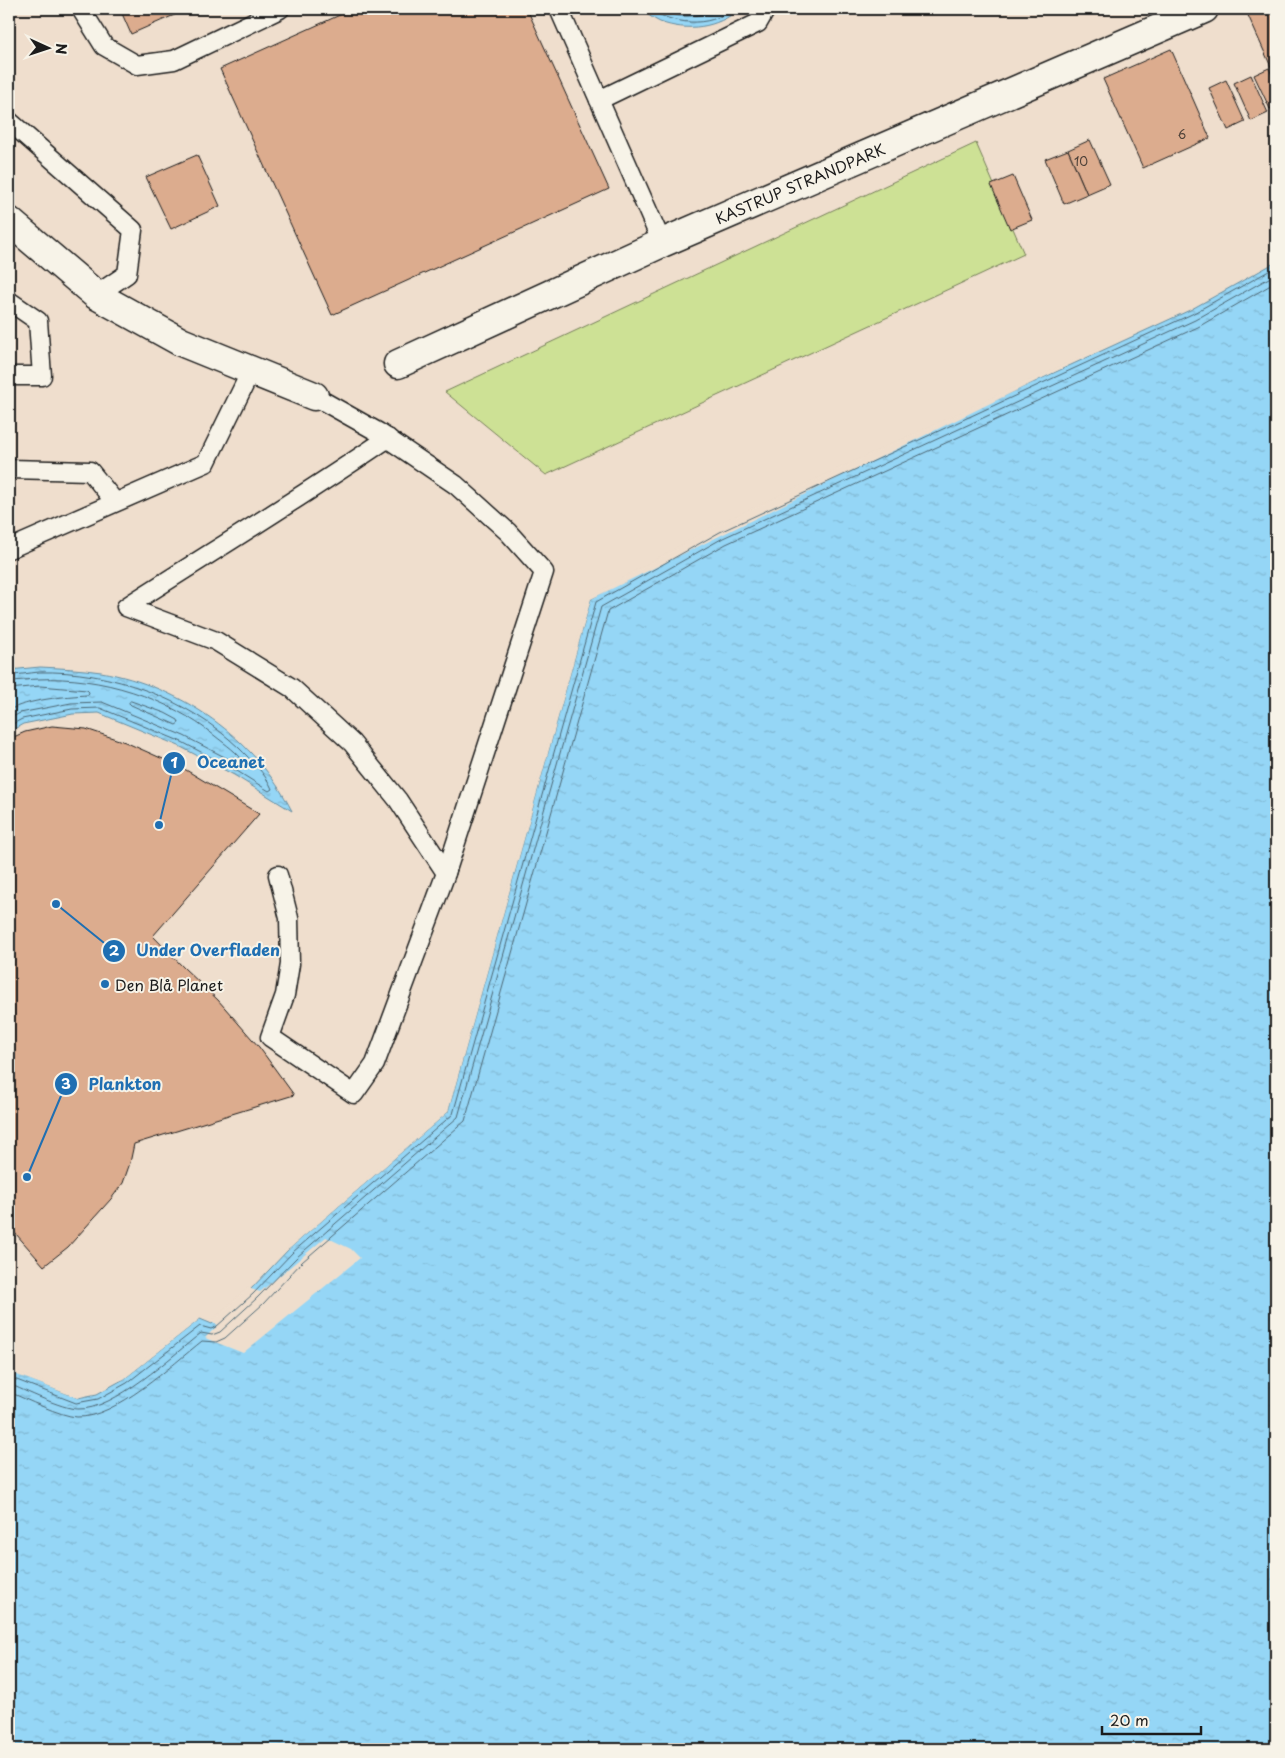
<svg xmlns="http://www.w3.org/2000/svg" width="1285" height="1758" viewBox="0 0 1285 1758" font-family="'Playpen Sans',sans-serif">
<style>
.park{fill:#cde195;stroke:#747e58}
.water{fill:url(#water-ripples);stroke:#658c9f}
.pier{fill:#efdecd}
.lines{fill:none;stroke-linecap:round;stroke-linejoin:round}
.shore{stroke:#4c6673;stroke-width:1}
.building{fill:#dcac8e;stroke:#1c1c1c}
.service-casing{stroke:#1c1c1c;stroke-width:21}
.minor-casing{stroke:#1c1c1c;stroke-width:31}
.service{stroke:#f7f3e8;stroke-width:18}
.minor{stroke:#f7f3e8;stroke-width:28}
.poi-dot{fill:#1f6fb2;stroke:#f7f3e8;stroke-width:2}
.labels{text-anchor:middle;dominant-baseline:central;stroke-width:4;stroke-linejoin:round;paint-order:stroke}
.number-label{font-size:12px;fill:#4c4038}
.street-label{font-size:15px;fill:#1c1c1c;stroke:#f7f3e8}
.poi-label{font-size:15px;fill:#1c1c1c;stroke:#f7f3e8;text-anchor:start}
.leader{fill:none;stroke:#1f6fb2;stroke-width:2}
.callout-dot{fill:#1f6fb2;stroke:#f7f3e8;stroke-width:2}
.mark-label{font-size:15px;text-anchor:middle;font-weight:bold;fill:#fff}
.callout-label{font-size:16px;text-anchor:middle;font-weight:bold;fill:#1f6fb2;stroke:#f7f3e8;stroke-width:4;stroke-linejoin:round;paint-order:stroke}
</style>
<defs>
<pattern id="water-ripples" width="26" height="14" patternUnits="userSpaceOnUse" patternTransform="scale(1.25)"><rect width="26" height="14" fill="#95d6f6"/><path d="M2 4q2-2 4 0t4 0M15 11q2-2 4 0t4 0" fill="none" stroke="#80b7d2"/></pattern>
</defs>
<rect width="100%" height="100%" fill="#efdecd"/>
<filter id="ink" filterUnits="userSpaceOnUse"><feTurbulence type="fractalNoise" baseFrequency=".02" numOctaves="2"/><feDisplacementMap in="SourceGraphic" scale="10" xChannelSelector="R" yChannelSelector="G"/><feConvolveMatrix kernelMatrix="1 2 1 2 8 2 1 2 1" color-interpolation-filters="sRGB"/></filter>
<g filter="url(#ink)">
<!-- park -->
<path class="park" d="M976,143L1024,254L979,275L546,475L445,392Z"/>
<!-- water -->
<g class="water">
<path d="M640,9H739C718,28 687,32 660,22C653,19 646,13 640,9Z"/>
<path d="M1276,262V1749H9V1371L78,1398L97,1394L124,1379L200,1319L212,1324L250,1290L289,1249L448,1112L591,599L718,528L1190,310Z"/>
<path d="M40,667C60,668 81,669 101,672C181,686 255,738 292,811L234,775L179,746L99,713L73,714L23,724L9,732V670Z"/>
</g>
<!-- pier -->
<g class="pier">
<path d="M1138,331L591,599L448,1112L289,1249L280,1255L446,1110L589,598L717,525Z"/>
<path d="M326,1237L351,1249L360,1258L243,1353L205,1338L218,1325L198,1317L212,1321L248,1288L260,1292Z"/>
<path d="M197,1318L200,1319L124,1379L105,1387L122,1377Z"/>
<path d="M9,1369L78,1396L90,1393L78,1398L9,1372Z"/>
</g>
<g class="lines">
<!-- shore -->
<g class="shore">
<path d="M649,9C672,24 709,29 732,9"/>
<path d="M660,9C678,21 701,16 720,9"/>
<path d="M9,675C19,675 29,673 39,672C111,670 187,698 239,748C251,760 266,774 272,789L269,791L237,771L182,742L100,708L72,709L22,719L9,726"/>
<path d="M9,681C19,681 29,679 39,679C101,676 167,697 215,736C225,744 239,753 245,764L242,766L184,736L102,702L71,703L20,713L9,719"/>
<path d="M9,689L40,686L87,690L89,692L88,695C66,696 27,700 9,710"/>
<path d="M131,701L165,713L178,720L179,723L176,725L131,705L129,703Z"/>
<path d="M9,1377L76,1403L98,1399L127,1383L200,1326L211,1329L216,1327L253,1294L293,1252L453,1114L596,602L720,532L1192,314L1276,267"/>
<path d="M9,1384C24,1390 62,1409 78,1409C113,1411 173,1355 201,1333L212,1335L220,1332L257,1298L297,1257L458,1117L601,607L723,538L1195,320L1276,274"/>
<path d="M9,1392C26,1399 60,1416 77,1417C114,1419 173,1364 202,1341L216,1342L225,1338L263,1304L302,1262L465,1121L608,611L726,544L1198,327L1276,282"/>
</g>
</g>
<!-- building -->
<g class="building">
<path d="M120,9H188L131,34Z"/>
<path d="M353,9H527L609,189L332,315L220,69Z"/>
<path d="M1257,9H1276V78L1247,13Z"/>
<path d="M1171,49L1210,138L1143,168L1103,79Z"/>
<path d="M1269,68L1276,84V107L1270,109L1254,75Z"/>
<path d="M1251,75L1268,113L1251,121L1234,83Z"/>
<path d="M1226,80L1245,122L1228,130L1209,88Z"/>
<path d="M1090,140L1110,184L1087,194L1068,150Z"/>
<path d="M1068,150L1087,194L1064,204L1045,159Z"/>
<path d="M197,155L220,206L171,229L146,177Z"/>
<path d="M1013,176L1032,220L1010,229L991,185Z"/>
<path d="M52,726L86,729L125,742L181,767L259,814L153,936L184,968L218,1000L259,1047L294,1095L134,1144L130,1163L123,1183L111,1199L68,1247L44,1266L9,1226V739L25,732Z"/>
</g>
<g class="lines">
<defs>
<g id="service">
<path d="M81,9L104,46L137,65L174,60L280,9"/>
<path d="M559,9L662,243"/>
<path d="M599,100L758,23L766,9"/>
<path d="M9,121L133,230L127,274L96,295"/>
<path d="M9,301L38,321L42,376H9"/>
<path d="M388,438C302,497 213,551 126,607L216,641L292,688L352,743L398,800L446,873"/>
<path d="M9,469L90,471L115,502"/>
<path d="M9,549L206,463L251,371"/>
<path d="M278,875L289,918L290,964L285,995L270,1037L354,1094L375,1064L446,873L544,572L508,532L456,485L378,432L314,396"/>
</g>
<g id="minor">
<path d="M9,221L96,295L181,342L314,396"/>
<path d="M398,364L662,243L1204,9"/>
</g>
</defs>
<!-- service casing -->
<use href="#service" class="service-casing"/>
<!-- minor casing -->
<use href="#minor" class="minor-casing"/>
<!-- service -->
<use href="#service" class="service"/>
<!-- minor -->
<use href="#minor" class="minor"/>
</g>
</g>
<!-- markers -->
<circle class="poi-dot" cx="105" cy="984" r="5"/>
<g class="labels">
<!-- number labels -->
<g class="number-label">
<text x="1182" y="134">6</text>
<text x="1081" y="161">10</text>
</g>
<!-- street labels -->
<g class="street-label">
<text transform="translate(800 183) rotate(-23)">KASTRUP STRANDPARK</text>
</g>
<!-- poi labels -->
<g class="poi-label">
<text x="115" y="984">Den Blå Planet</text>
</g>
</g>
<!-- callouts -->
<path class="leader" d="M159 825L174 763M56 904L114 951M27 1177L66 1084"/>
<g class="callout-dot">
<circle cx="159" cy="825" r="5"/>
<circle cx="56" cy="904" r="5"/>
<circle cx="27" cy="1177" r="5"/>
<circle cx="174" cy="763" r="12"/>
<circle cx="114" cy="951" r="12"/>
<circle cx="66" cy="1084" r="12"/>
</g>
<g class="mark-label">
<text x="174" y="768">1</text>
<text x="114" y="956">2</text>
<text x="66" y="1089">3</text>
</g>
<g class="callout-label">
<text x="231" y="768">Oceanet</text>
<text x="208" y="956">Under Overfladen</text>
<text x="125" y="1090">Plankton</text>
</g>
<!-- margin -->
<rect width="1285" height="1758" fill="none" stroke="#f7f3e8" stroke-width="30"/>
<rect x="15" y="15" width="1255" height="1728" fill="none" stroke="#1c1c1c" stroke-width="2" filter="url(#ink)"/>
<!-- north arrow -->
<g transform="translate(48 48) rotate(93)" stroke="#f7f3e8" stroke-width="4" paint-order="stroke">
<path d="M0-4L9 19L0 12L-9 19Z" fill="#1c1c1c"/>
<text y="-8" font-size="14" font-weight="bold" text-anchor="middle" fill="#1c1c1c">N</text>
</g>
<!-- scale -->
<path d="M1102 1726v8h99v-8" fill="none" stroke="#1c1c1c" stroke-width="2.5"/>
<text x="1110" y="1726" font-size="15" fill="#1c1c1c" stroke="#f7f3e8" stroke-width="4" paint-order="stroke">20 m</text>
</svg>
